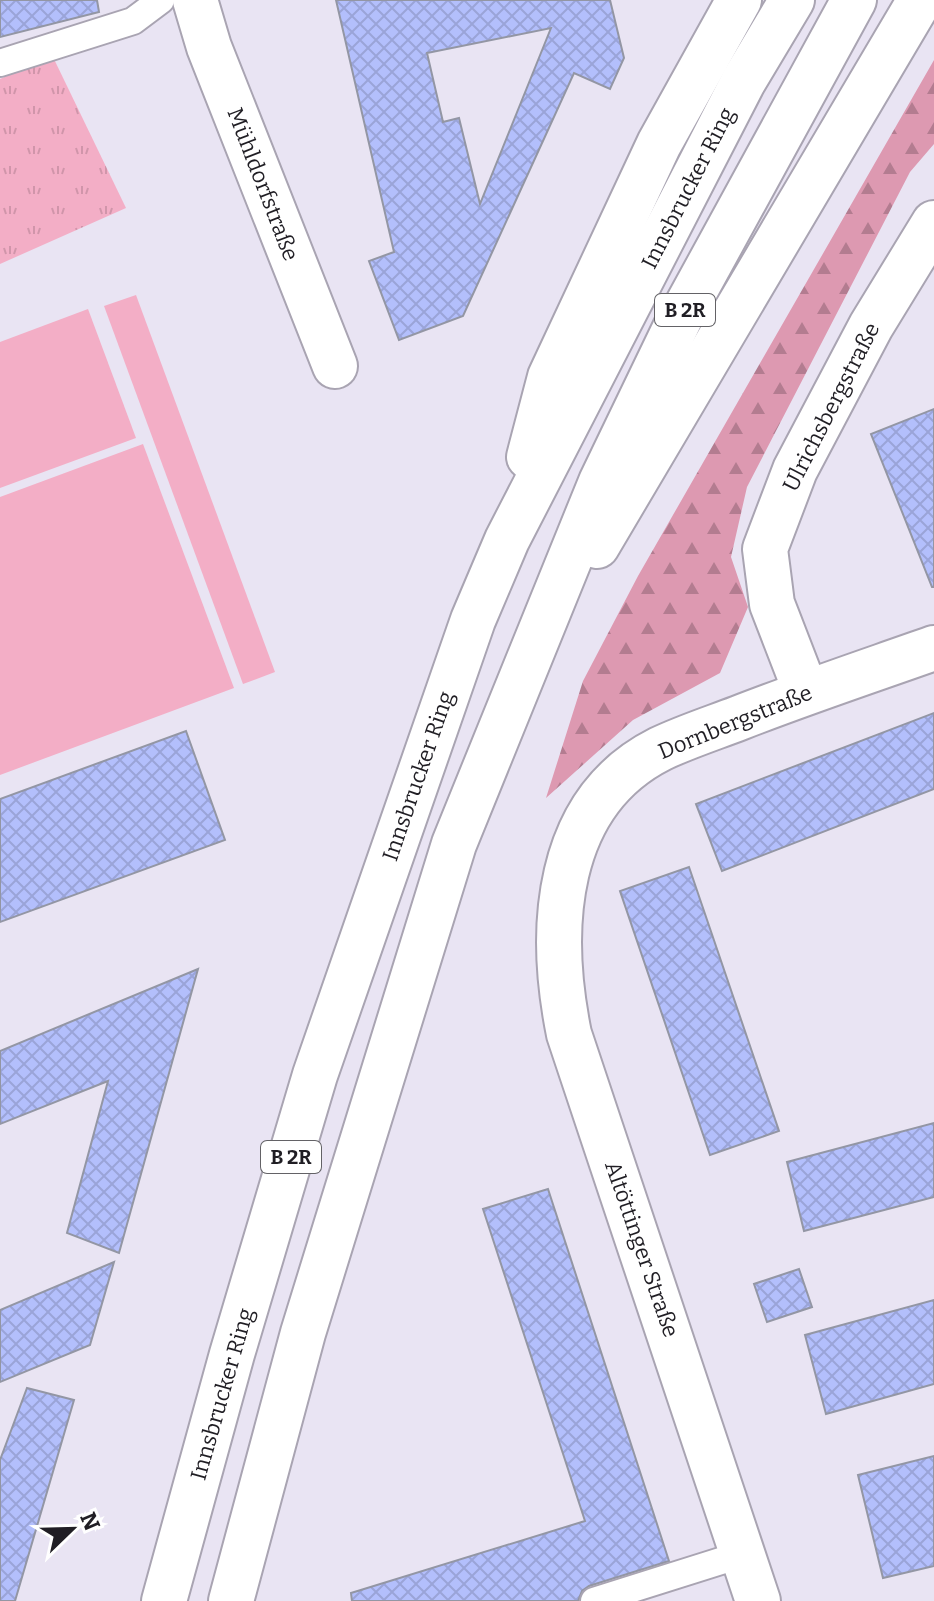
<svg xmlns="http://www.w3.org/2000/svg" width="934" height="1601" viewBox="0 0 934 1601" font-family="Bitter,serif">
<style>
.grass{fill:url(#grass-tufts)}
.forest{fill:url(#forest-firs)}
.pitch{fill:#f3aec6}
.building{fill:url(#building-cross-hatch);stroke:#9396a4;stroke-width:2;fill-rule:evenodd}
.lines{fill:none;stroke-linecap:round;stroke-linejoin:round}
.lane-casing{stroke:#a9a4b2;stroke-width:30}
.street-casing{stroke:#a9a4b2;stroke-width:48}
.highway-casing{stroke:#a9a4b2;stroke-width:48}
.lane{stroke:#fff;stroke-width:26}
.street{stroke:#fff;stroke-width:44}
.highway{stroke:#fff;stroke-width:44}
.labels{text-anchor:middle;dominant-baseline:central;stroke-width:6;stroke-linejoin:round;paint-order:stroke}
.shield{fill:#fff;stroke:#636266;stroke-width:2}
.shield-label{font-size:20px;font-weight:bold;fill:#201e24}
.street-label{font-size:22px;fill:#201e24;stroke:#fff}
</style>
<defs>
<pattern id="grass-tufts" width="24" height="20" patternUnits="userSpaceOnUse" patternTransform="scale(2)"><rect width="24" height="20" fill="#f3aec6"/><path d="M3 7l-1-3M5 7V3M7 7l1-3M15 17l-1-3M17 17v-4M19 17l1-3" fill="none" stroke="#d095aa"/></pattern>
<pattern id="forest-firs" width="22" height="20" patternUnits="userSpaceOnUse" patternTransform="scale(2)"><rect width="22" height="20" fill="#dd99b1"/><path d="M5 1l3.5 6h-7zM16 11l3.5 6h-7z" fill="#b37c90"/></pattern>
<pattern id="building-cross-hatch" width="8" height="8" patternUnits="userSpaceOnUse" patternTransform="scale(2)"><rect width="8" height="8" fill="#b3bffc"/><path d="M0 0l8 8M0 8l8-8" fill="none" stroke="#9aa4d8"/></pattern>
</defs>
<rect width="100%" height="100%" fill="#e9e4f3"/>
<!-- grass -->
<path class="grass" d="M52,55L126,208L0,264V79Z"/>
<!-- forest -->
<path class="forest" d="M934,60V144L910,172L747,487L731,557L748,607L720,673L633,720L546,798L583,681L638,576Z"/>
<!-- pitch -->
<g class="pitch">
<path d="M136,295L275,672L243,684L104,306Z"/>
<path d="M88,309L136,438L0,488V342Z"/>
<path d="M143,444L234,688L0,775V497Z"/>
</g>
<!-- building -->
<g class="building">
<path d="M0,0H97L99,12L0,37Z"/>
<path d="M336,0H610L624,58L610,89L574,73L463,316L399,340L369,261L394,252ZM551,28L480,204L459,118L443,122L427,53Z"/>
<path d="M934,409V587H932L871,434Z"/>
<path d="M934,713V789L722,871L696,804Z"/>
<path d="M186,731L225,840L0,922V799Z"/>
<path d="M689,867L779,1131L710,1155L620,891Z"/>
<path d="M198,969L119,1253L67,1233L108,1081L0,1124V1051Z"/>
<path d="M934,1123V1197L804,1231L787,1162Z"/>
<path d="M548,1189L669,1561L589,1586L582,1591L578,1601H352L351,1593L585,1521L483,1209Z"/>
<path d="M114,1262L90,1345L0,1382V1310Z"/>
<path d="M799,1269L812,1307L767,1322L754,1284Z"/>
<path d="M934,1300V1384L826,1414L805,1335Z"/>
<path d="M27,1388L74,1400L15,1601H0V1460Z"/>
<path d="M934,1456V1566L883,1578L858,1475Z"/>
</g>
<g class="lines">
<defs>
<g id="lane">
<path d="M0,63L133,21L161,0"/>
<path d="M594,1601L743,1554"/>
</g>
<g id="street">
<path d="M195,0L209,47L335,366"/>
<path d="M806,692L772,604L765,549L795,470L871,326L934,223"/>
<path d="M758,1601L569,1034C548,931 553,803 660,749C685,737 713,728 739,718C803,693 869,671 934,648"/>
</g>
<g id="highway">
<path d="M529,457L550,377L659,144L739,0"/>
<path d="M597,546L920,0"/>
<path d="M164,1601L232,1354L315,1075L473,620L507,540L743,82L792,0"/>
<path d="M231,1601L303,1333L454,844L601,482L680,318L854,0"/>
</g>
</defs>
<!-- lane casing -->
<use href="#lane" class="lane-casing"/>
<!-- street casing -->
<use href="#street" class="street-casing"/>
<!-- highway casing -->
<use href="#highway" class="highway-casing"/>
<!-- lane -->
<use href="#lane" class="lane"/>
<!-- street -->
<use href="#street" class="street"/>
<!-- highway -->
<use href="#highway" class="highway"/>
</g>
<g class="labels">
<!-- shield labels -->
<g class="shield">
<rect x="655" y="294" width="60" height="32" rx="6"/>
<rect x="261" y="1141" width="60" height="32" rx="6"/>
</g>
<g class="shield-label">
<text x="685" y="310">B 2R</text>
<text x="291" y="1157">B 2R</text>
</g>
<!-- street labels -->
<g class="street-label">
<text transform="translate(263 184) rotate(69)">Mühldorfstraße</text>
<text transform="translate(688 188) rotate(-63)">Innsbrucker Ring</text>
<text transform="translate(831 407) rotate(-63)">Ulrichsbergstraße</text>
<text transform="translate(735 722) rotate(-22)">Dornbergstraße</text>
<text transform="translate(418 776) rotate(-71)">Innsbrucker Ring</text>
<text transform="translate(642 1249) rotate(71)">Altöttinger Straße</text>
<text transform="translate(222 1394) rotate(-74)">Innsbrucker Ring</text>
</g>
</g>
<!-- north arrow -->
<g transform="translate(72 1529) rotate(67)" stroke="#ffffff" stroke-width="6" paint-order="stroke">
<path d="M0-6L14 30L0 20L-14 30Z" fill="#201e24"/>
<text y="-12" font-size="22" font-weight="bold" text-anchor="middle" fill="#201e24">N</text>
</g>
</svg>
